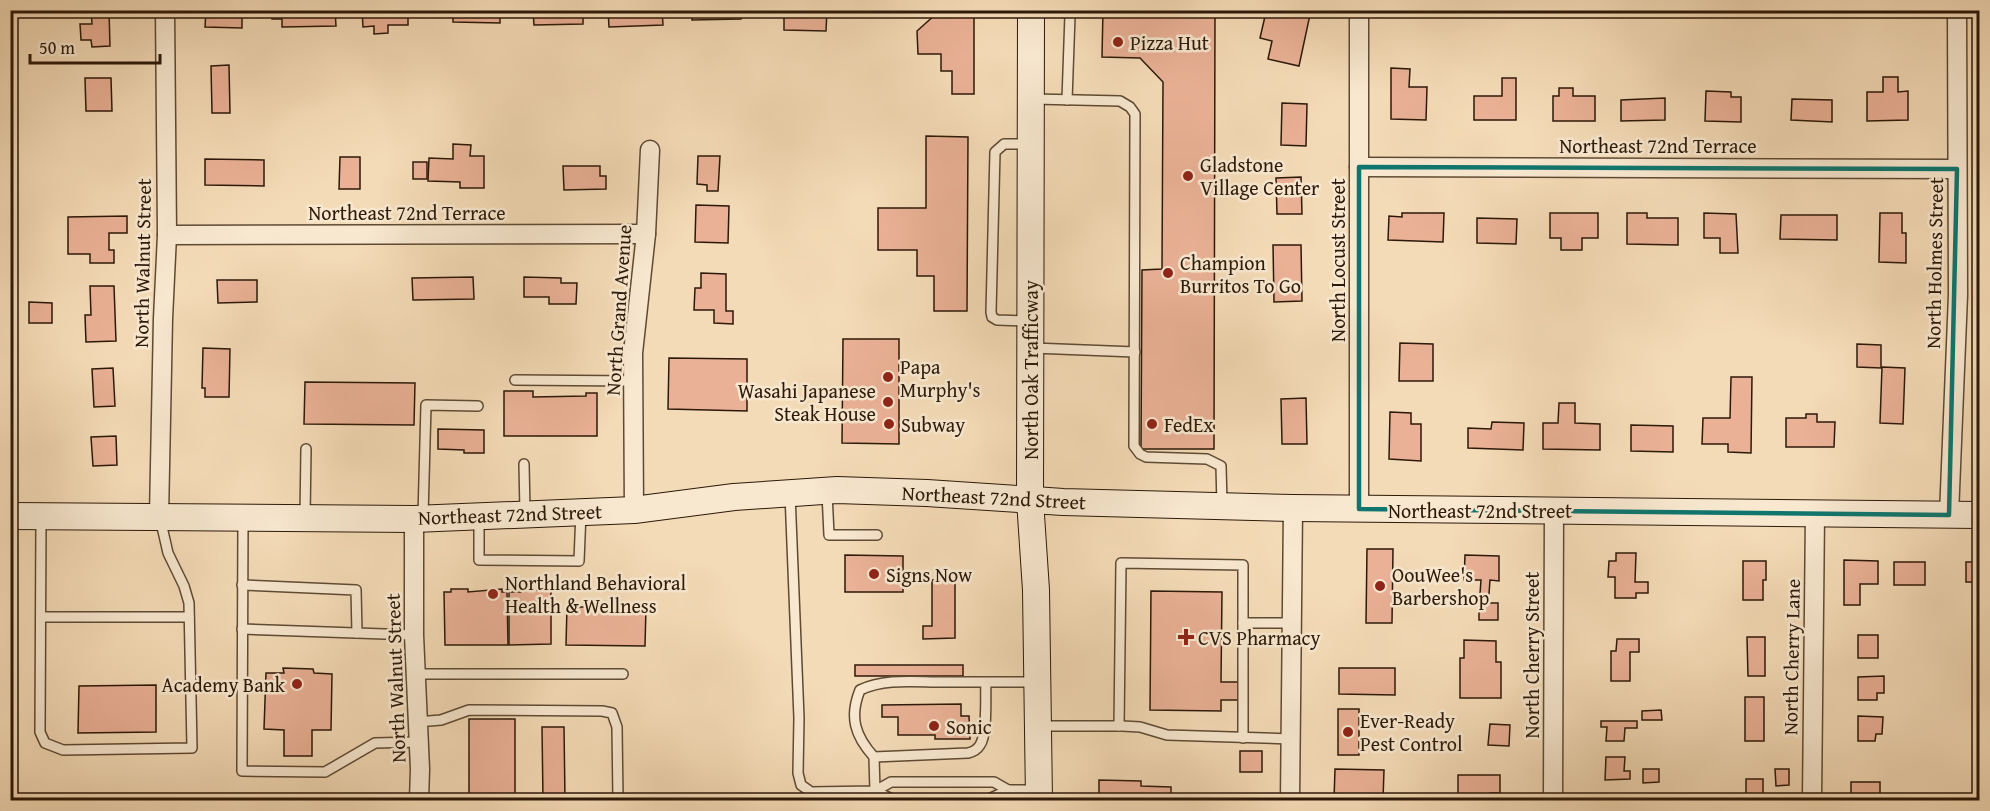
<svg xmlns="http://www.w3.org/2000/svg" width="1990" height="811" viewBox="0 0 1990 811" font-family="'Gentium Book Plus',serif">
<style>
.building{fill:#eab196;stroke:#2c1909;stroke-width:1.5}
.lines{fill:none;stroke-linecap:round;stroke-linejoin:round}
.lane-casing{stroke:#5e4a34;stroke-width:12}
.street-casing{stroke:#5e4a34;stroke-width:21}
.secondary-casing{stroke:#2c1909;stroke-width:28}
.lane{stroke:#f8e8d0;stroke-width:9}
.street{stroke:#f8e8d0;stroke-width:18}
.secondary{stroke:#f8e8d0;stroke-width:26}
.marked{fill:none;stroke:#0f766e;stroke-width:4.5;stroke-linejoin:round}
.poi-dot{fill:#8f2418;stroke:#f8e8d0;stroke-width:2}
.labels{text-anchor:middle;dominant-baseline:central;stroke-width:5;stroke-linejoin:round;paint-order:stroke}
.poi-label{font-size:20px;fill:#2c1909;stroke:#f8e8d0;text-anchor:start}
.street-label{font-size:20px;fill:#2c1909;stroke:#f8e8d0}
</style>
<rect width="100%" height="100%" fill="#f4dbb7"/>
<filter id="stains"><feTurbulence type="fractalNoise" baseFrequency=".00333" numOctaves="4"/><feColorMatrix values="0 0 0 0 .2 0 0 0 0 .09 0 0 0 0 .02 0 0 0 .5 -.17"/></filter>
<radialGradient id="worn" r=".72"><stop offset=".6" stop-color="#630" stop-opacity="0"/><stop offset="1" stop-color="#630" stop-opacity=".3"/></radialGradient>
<!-- building -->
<g class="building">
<path d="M206,10H242V28L205,27Z"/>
<path d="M272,10H335L336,26L282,27V19H272Z"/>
<path d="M362,10H408V25H388V33L374,34V26L363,27Z"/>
<path d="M453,10H500V23L453,22Z"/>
<path d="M533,10H583V24L534,25Z"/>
<path d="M608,10H662L663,25L609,27Z"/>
<path d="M692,10H741V19L692,20Z"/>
<path d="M784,10H827L826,31L784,30Z"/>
<path d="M952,10H974V94H952V71H941V54H918L917,31L936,14H952Z"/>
<path d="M1103,10H1215L1214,449H1141L1142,270L1162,269L1163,82L1140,58L1102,57Z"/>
<path d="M1281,10H1311L1299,66L1268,59L1272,41L1260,38L1266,12L1280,15Z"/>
<path d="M91,11H109L110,46L92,47L91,40H81L80,24H92Z"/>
<path d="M229,65L230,113H212L211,66Z"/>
<path d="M1391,68L1410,69L1409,87H1427L1426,120L1391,119Z"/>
<path d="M1883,77H1898V92L1908,91V120L1867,121V92H1883Z"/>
<path d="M85,78H111L112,111H86Z"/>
<path d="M1502,78H1516V120H1474V96H1502Z"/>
<path d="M1559,88H1573V96H1595V121H1553V96H1559Z"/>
<path d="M1706,91L1731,92V97H1741V122L1705,121Z"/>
<path d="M1665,98V120L1621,121V100Z"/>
<path d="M1792,99L1832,100V122L1791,120Z"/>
<path d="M1282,103L1307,104L1306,146L1281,145Z"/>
<path d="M926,136L968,137L967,311H934V276H917V250H878V208H926Z"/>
<path d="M453,144L471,145L470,156H484V188H460V182L428,181L429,158L453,159Z"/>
<path d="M698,156H720L718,191H707V185L697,184Z"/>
<path d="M340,157H360V189H339Z"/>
<path d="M205,159L264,160V186L205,185Z"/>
<rect x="413" y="162" width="14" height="17"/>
<path d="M563,166H600V176H606V189L564,190Z"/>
<path d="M1301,177L1302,214H1277L1276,178Z"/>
<path d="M696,205L729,206L728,243L695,242Z"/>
<path d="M1402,213H1444L1443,242L1388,240L1389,216L1402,217Z"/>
<path d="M1550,213H1598V238H1582V250H1561V238H1550Z"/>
<path d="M1627,213H1647V218H1678V245L1627,244Z"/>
<path d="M1704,213L1736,214L1738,253H1720V238H1704Z"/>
<path d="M1880,213H1902V233H1906V263L1879,262Z"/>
<path d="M1781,215H1837V240L1780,239Z"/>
<path d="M127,216V233H109V250H114V263H90V254H68V217Z"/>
<path d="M1477,218L1517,219L1516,244L1477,243Z"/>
<path d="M1273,245H1301L1302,301L1274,302Z"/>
<path d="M701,273L726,274V311H733V324L714,323V310H694L695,288H701Z"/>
<path d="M473,277L474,299L413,300L412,278Z"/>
<path d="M524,277L561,278V283H577L576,304H549V297H524Z"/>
<path d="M217,280H257V302L218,303Z"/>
<path d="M90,286H114L116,341L86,342L85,315H91Z"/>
<path d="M29,302L52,303V323H29Z"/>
<path d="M843,339H899V444L842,443Z"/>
<path d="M1400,343L1433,344V381H1399Z"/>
<path d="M1857,344L1881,345V368L1857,367Z"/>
<path d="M203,348L230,349L229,397H205V388H202Z"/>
<path d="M669,358L747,359V411L668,409Z"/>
<path d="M1882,367L1905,368L1903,424L1880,423Z"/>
<path d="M113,368L115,406L94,407L92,369Z"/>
<path d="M1731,377H1752L1751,453L1728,452V444H1702L1703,418H1730Z"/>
<path d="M305,382L415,383L414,425L304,424Z"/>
<path d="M504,391H533V397L586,396V393H597V436H504Z"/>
<path d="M1306,398L1307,444H1282L1281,399Z"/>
<path d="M1559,403H1575V423L1600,424V450L1543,449V423H1558Z"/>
<path d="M1390,412L1411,413V424H1421V461L1389,459Z"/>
<path d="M1806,414H1817V422H1835L1834,447H1786V418H1806Z"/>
<path d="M1492,422L1524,423L1523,450L1468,448V428L1491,429Z"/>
<path d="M1631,425L1673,426V452L1631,451Z"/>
<path d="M438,429L484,430V453H464V450L438,449Z"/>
<path d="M116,436L117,465L93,466L91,437Z"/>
<path d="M1367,549H1393L1392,623H1366Z"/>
<path d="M1616,553H1636L1635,582H1648V593H1636V598H1615V577H1608L1609,561H1616Z"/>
<path d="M845,555L903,556V592H845Z"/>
<path d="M1465,555L1499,556V581L1490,580L1489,594H1480L1481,580H1464Z"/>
<path d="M1844,560L1878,561V584H1860V605H1844Z"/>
<path d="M1743,561H1766V580H1763V600H1743Z"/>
<rect x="1894" y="562" width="31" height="23"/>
<rect x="1966" y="562" width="14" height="20"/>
<path d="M932,580H955V638L923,639V626H932Z"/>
<path d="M451,589H468V592L502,589V592H507L508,645H445L444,592H451Z"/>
<path d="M521,589L551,591V644L509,645V592H521Z"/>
<path d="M1151,591L1222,592L1221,682H1240L1239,700H1221V711L1150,710Z"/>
<rect x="1479" y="603" width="19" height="17"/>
<path d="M567,607H646L645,646L566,645Z"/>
<rect x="1858" y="635" width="20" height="23"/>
<path d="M1747,637H1765V676H1748Z"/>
<path d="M1617,639H1639V652H1630V681H1611V651H1616Z"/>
<path d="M1464,640L1496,641V662H1501V698H1460V658H1464Z"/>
<rect x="855" y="665" width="108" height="11"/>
<path d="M283,668L313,669L314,673L332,674L331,730H312V756H284V730L264,729L266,673H284Z"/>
<path d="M1339,668H1395V695L1339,694Z"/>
<path d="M1884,676V693H1877V700H1858V677Z"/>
<path d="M156,685V732L78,733L79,686Z"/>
<rect x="1745" y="697" width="19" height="44"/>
<path d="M961,704V716H969L970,739H935V735H898V717H882V705Z"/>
<rect x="1338" y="709" width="21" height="46"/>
<path d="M1661,710L1662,720H1642V711Z"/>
<path d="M1858,716L1883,717L1882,734H1876L1875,741H1858Z"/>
<path d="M469,719H515V797L469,798Z"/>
<path d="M1601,721H1637V728H1625L1624,741H1606L1607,727H1601Z"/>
<path d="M1490,724L1510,725L1509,746L1488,745Z"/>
<path d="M542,727H564L565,800H543Z"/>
<rect x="1240" y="751" width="22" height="21"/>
<path d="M1606,757H1625L1624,771H1630V779L1605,780Z"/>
<path d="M1335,769L1384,770L1383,800H1334Z"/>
<path d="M1643,769H1659V782L1643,783Z"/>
<path d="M1775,769H1789V785L1776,786Z"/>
<path d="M1458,775H1500V793H1490V800H1458Z"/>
<rect x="1746" y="779" width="17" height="21"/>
<path d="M1099,780L1141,781V786L1171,787V800H1099Z"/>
<rect x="1851" y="782" width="29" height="18"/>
</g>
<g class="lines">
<defs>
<g id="lane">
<path d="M1034,99L1120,101L1130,107L1135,114L1134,446L1140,454L1146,457L1207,459L1221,466L1222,505"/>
<path d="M1067,100L1070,15L1072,10"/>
<path d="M1028,144H1004L995,152L991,312L992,317L997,320L1028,321"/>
<path d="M1033,348L1135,352"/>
<path d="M515,380L633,381"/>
<path d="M524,464L525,511"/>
<path d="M827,493L829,535H877"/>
<path d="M790,494L799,718L798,773L801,785L811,792L875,791L891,782H994L1008,790"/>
<path d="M423,516L426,405L478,406"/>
<path d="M305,517L306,449"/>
<path d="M41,518L40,732L45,743L63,750L192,748L189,603L184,586L168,553L160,518"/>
<path d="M479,518V560L579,561L581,512"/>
<path d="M243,519L242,771L325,772L375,743L418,742"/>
<path d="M242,585L356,590L357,633"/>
<path d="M41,617H189"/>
<path d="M1243,623H1292"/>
<path d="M242,629L414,635"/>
<path d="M416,674H623"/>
<path d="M986,682C985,697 988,733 980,745C977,750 973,752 968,753L874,757C855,736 849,717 860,690C885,678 915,682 942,682C973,682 1004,682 1035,682"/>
<path d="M417,722L441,720L469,710L602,711L612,713L617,727L618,800"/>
<path d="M1040,726H1122L1140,727L1167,735L1292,739"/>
<path d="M1119,726L1121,563L1243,565V738"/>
<path d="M874,757L875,791"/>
<path d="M875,791L892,799L909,800L989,799L1008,790H1036"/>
</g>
<g id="street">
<path d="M1359,10V509"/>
<path d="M1359,167L1957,169"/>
<path d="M167,235L646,234"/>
<path d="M634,510L633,353L646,234L650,150"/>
<path d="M1949,515L1958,295L1957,10"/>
<path d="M159,516L163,319L167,235L165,10"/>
<path d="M414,519V635L420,769L419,800"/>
<path d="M1290,800L1293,508"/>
<path d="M1553,800L1554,510"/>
<path d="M1812,800L1815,513"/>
</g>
<g id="secondary">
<path d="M1031,10L1030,500L1036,590L1039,800"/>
<path d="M10,516L414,519L634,510L734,497L837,490L927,493L1063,502L1293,508L1980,515"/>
</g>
</defs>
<!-- lane casing -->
<use href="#lane" class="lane-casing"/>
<!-- street casing -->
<use href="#street" class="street-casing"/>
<!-- secondary casing -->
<use href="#secondary" class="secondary-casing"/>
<!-- lane -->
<use href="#lane" class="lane"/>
<!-- street -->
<use href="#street" class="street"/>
<!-- secondary -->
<use href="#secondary" class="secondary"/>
</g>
<!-- marked area -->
<path class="marked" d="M1359,167L1957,169L1949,515L1359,509Z"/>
<!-- markers -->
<g class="poi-dot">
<circle cx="1118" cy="42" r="6"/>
<circle cx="1188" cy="176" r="6"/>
<circle cx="1168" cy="273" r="6"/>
<circle cx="888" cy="377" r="6"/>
<circle cx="888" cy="402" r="6"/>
<circle cx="889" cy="424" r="6"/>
<circle cx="1152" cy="424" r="6"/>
<circle cx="874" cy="574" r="6"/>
<circle cx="1380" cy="586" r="6"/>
<circle cx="493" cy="594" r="6"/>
<path d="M1183 628h6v6h6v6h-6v6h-6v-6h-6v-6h6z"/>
<circle cx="297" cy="684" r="6"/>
<circle cx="934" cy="726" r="6"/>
<circle cx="1348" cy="732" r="6"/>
</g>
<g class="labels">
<!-- poi labels -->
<g class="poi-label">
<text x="1130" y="42">Pizza Hut</text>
<text x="1200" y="164">Gladstone<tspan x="1200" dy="23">Village Center</tspan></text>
<text x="1180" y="262">Champion<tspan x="1180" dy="23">Burritos To Go</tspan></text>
<text x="900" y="366">Papa<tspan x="900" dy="23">Murphy's</tspan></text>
<text x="876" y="390" text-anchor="end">Wasahi Japanese<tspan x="876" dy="23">Steak House</tspan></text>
<text x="901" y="424">Subway</text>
<text x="1164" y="424">FedEx</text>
<text x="886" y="574">Signs Now</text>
<text x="1392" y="574">OouWee's<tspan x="1392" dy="23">Barbershop</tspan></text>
<text x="505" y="582">Northland Behavioral<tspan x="505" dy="23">Health &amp; Wellness</tspan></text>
<text x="1198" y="637">CVS Pharmacy</text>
<text x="285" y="684" text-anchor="end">Academy Bank</text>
<text x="1360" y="720">Ever-Ready<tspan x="1360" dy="23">Pest Control</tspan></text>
<text x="946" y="726">Sonic</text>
</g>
<!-- street labels -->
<g class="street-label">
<text x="1658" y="145">Northeast 72nd Terrace</text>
<text x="407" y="212">Northeast 72nd Terrace</text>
<text transform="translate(1337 260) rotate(-90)">North Locust Street</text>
<text transform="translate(142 263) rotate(-89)">North Walnut Street</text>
<text transform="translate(1934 263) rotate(-89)">North Holmes Street</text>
<text transform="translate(618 310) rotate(-86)">North Grand Avenue</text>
<text transform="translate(1030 370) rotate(-90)">North Oak Trafficway</text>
<text transform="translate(994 497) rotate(3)">Northeast 72nd Street</text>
<text x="1480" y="510">Northeast 72nd Street</text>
<text transform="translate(510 514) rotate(-2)">Northeast 72nd Street</text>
<text transform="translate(1531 655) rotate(-90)">North Cherry Street</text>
<text transform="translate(1791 657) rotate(-89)">North Cherry Lane</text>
<text transform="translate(395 678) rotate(-92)">North Walnut Street</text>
</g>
</g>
<!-- margin -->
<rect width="1990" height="811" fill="none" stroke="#f4dbb7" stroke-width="36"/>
<rect x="12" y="12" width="1966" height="787" fill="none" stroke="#2c1909" stroke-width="3"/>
<rect x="18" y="18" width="1954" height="775" fill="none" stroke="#2c1909" stroke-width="1.5"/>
<!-- scale -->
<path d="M30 54v9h130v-9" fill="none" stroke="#2c1909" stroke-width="3"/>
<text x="39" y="54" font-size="18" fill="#2c1909" stroke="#f8e8d0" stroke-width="4.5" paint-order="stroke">50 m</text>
<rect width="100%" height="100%" filter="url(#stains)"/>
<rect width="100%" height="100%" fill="url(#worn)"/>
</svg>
